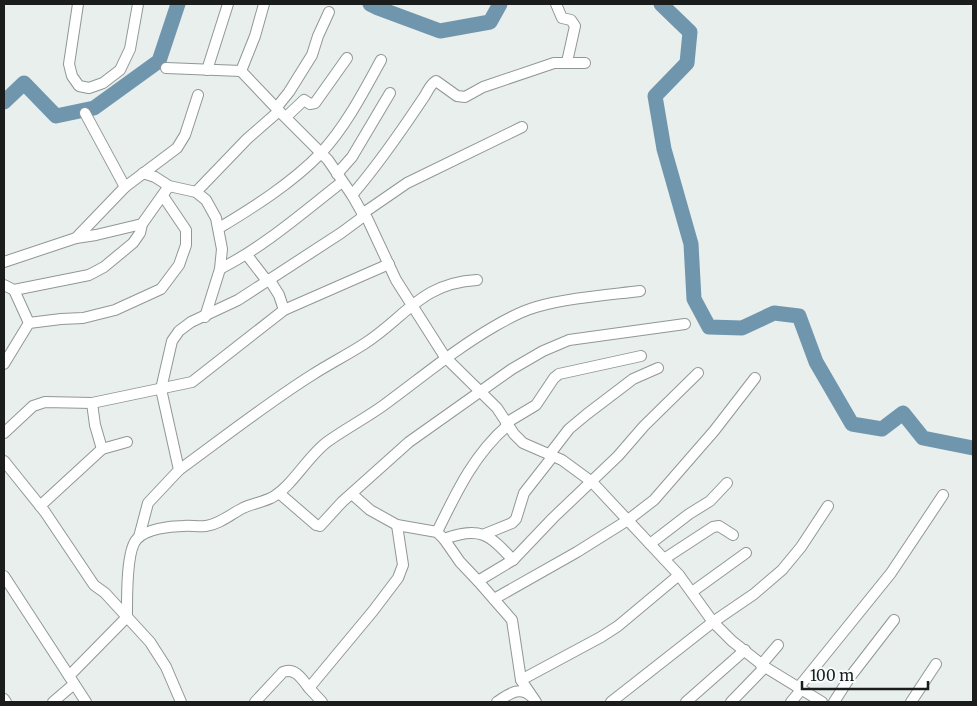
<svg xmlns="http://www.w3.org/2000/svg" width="977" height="706" viewBox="0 0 977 706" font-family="Merriweather,serif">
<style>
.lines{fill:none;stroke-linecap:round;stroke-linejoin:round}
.river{stroke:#7096ae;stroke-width:15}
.minor-casing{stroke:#919796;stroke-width:12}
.minor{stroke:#fff;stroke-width:10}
</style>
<rect width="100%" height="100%" fill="#e9efed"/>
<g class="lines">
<!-- river -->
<g class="river">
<path d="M370,4L378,8L440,31L490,22L500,4"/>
<path d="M661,4L690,32L687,63L655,96L664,149L691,244L694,299L709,327L742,328L774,313L799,316L816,362L852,424L882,429L903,413L923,438L973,448"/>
<path d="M4,102L24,83L56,116L94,108L159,61L178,4"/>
</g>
<defs>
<g id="minor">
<path d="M78,4L69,64L72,76L79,86L89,88L103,83L120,70L130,49L138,4"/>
<path d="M556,4L562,18L571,20L575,26L567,62"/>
<path d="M166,68L241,71L279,111"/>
<path d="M207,70L228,4"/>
<path d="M241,71L255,36L264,4"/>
<path d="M277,107L289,92L312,55L318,36L329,12"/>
<path d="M85,113L125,187"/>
<path d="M286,117L304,100L310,104L315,103L347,58"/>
<path d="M143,173L155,177L169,186L196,192L206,200L216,218L222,249L220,269L205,317"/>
<path d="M337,174L352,157L390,93"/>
<path d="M196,192L247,139L279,111L328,160L352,195L364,216L367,218L396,280L445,357L497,408L514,434L523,443L562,460L592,482L679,575L713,622L732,641L765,667L822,702"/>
<path d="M352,195C378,165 400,133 422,100C427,94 429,85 436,81L457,96L465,97L483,87L554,63H585"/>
<path d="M362,214L407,183L522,127"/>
<path d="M219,228C254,207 292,183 321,153C346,126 364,91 381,60"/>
<path d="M76,238L96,235L142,224"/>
<path d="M247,255L267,281"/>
<path d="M4,262L76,238L125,187L177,148L185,135L198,95"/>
<path d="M220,269C265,246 302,213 342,182"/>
<path d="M269,279L279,295L284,310"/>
<path d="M4,285L14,290L89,275L104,267L133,243L140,233L142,224L169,186"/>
<path d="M14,290L29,323"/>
<path d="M4,364L29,323L61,319L83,318L115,310L161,289L179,265L186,245V230L163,196"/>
<path d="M92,403L95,425L102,449"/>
<path d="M506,423L536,405L554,378L559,374L641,356"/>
<path d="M4,433L33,406L45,402L92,403L192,382L284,310L389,264"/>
<path d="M549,455L569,429L587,414L633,379L658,368"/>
<path d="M4,461L45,512L94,585L105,593L150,642L166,667L181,702"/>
<path d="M179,470C223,438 266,404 312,375C329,364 347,355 364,344C406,317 421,283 477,280"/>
<path d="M279,493L316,525L320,526L342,502L409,442L512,369L543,351L569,340L685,324"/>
<path d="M352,494L370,510L397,525L437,532L444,539L460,562L478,581L512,620L521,680L536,702"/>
<path d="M40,506L102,449L127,442"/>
<path d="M437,532C456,493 474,454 508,425"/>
<path d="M485,534L512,523L516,519L524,493L553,456"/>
<path d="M139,537L148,503L179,470L161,389L172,341L179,331L191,322L238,300L341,233L364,216"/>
<path d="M444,539C480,526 489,534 513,560"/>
<path d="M650,544L689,514L710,501L727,483"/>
<path d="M664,559L713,527L719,526L733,535"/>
<path d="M4,576L86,702"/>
<path d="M478,581L513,560L553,518L618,456L644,426L698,373"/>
<path d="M692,592L746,553"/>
<path d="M494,599L577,552L628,520L654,500L714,431L755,378"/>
<path d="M761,665L778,645"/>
<path d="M69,676L127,617C127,600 126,550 137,539C146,529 170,526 183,526C190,525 198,527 206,526C220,524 231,514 243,508C252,504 262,502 271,498C292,487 307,457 327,442C345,429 366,418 384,405C421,378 455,349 495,326C507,319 522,311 536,307C567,298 607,295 640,291"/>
<path d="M521,680L601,637L618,626L679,575"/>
<path d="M309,688L322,702"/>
<path d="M798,688L891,573L943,495"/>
<path d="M4,699L6,702"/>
<path d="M53,702L74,684"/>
<path d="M255,702L283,672C295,667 302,679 309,688L373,611L398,578L403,565L397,525"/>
<path d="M497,702C509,694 520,685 532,697"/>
<path d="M611,702L713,622L754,594L782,570L801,547L828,506"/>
<path d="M686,702L745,650"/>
<path d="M731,702L765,667"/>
<path d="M791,702L801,690"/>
<path d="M834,702L850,677L894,620"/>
<path d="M911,702L936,664"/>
</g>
</defs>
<!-- minor casing -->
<use href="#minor" class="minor-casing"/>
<!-- minor -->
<use href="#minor" class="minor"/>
</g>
<!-- border -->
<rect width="977" height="706" fill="none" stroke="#1b1d1c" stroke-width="10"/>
<!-- scale -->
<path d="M802 681v8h126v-8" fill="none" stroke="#1b1d1c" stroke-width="2.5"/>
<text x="810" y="681" font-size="15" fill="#1b1d1c" stroke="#f6fcfb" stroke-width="4" paint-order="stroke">100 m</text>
</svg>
